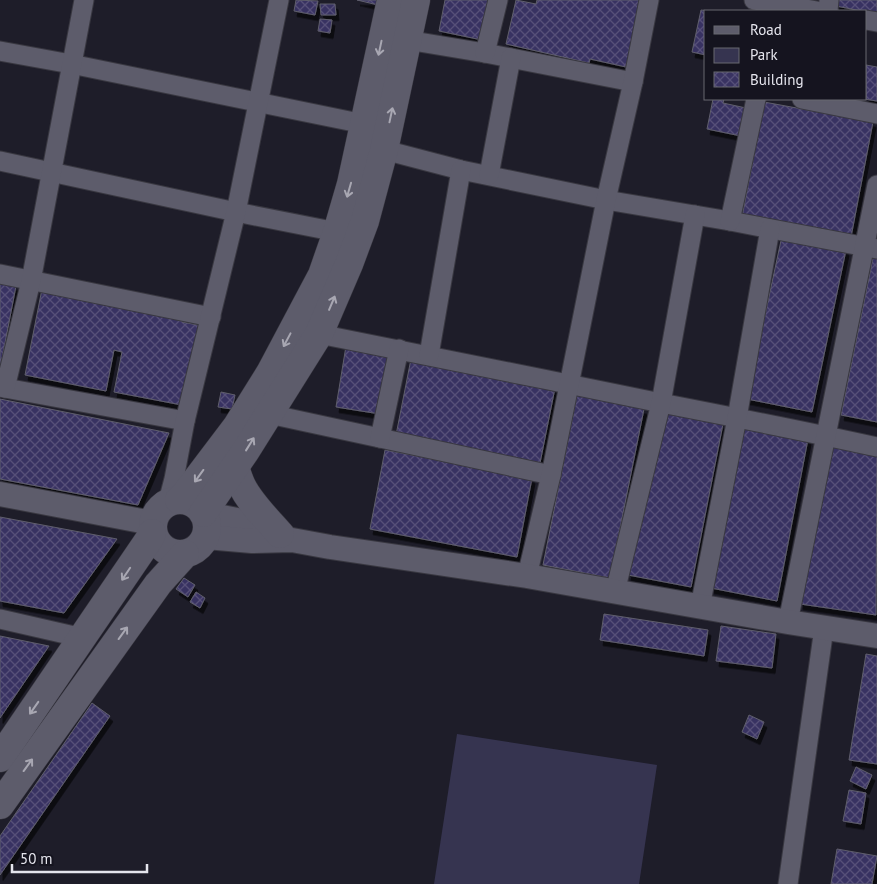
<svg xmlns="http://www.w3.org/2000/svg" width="877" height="884" viewBox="0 0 877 884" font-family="'PT Sans',sans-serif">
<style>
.green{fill:#363450}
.building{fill:url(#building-cross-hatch);stroke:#5f5e6c;filter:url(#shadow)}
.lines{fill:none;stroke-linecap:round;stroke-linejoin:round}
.minor-casing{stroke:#393841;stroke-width:21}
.tertiary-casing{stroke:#393841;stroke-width:26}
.secondary-casing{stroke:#393841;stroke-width:29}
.minor{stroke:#5d5c6b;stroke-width:19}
.tertiary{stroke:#5d5c6b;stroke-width:24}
.secondary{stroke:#5d5c6b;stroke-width:28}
.oneway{stroke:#a8a7b2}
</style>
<defs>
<pattern id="building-cross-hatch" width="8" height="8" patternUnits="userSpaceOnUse" patternTransform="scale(1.25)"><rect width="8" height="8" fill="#393362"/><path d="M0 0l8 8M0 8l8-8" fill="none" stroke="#565079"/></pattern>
<filter id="shadow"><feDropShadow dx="3" dy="5.5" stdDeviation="0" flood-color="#0009"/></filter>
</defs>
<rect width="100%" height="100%" fill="#1e1d29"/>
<!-- green -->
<path class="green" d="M457,734L657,765L639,884H434Z"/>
<!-- building -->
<g class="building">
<path d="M296,0L318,1L315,15L294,11Z"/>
<path d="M357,0H379L378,5Z"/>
<path d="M445,0H493L482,40L439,31Z"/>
<path d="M516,0L536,4L537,0H642L626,67L590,59L589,63L506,44Z"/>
<path d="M838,0H877V14L836,6Z"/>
<path d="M320,4H335L336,15H321Z"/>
<path d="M701,10L709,11H706V55L692,52Z"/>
<path d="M320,19L332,20L330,33L318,31Z"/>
<path d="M866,65L877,67V101L864,99H866Z"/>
<path d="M713,99H724L723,103L746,108L741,136L707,129Z"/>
<path d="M764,102L873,122L851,237L742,217Z"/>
<path d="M782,236L846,250L812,412L747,399Z"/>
<path d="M874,253H877V422L841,415Z"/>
<path d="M0,283L16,286L0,369Z"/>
<path d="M42,289L183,316L182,322L203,326L187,406L114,392L122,352L114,350L106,391L25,375Z"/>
<path d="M346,346L390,354L380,414L336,407Z"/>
<path d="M411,359L555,388L540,463L396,435Z"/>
<path d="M221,392L235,395L232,409L218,407Z"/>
<path d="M577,395L644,409L610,578L543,565Z"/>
<path d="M0,399L169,433L138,505L0,479Z"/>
<path d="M659,412L723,424L691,587L628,575Z"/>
<path d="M742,427L808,439L777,601L711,588Z"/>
<path d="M828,446L877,455L876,615L800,604Z"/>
<path d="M385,450L532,478L517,557L370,529Z"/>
<path d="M0,517L117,539L64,613L0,601Z"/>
<path d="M184,578L195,585L188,597L176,589Z"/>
<path d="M196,592L205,598L200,608L190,602Z"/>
<path d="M604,614L708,630L704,656L600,640Z"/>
<path d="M721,626L776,634L772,668L716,661Z"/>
<path d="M0,636L49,646L0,718Z"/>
<path d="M866,654L877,656V764L849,760Z"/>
<path d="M92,703L110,716L0,875V836Z"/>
<path d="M749,715L764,722L757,739L742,732Z"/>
<path d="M856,767L872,775L866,789L850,781Z"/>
<path d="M849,790L866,793L861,824L843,821Z"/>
<path d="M837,849L877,856L872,884H831Z"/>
</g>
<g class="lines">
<defs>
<g id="minor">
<path d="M754,0L817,11"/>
<path d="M828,11L829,0"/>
<path d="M866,20L877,22"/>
<path d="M407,40L485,53L633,82"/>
<path d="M0,51L71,64L364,124"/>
<path d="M485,53L498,0"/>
<path d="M802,99L877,114"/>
<path d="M373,147L461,170L606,200L730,221L877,249"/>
<path d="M0,161L236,212L337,232"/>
<path d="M489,175L511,58"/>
<path d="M730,221L756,99"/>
<path d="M0,274L211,317"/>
<path d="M319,334C433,356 547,380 661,403C733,417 805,431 877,447"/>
<path d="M429,355L461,170"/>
<path d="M0,387L185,421"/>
<path d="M5,388L31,281L84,0"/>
<path d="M269,414L551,475"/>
<path d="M380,438L399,349"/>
<path d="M168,502L174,479L185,421L236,212L279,0"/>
<path d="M527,576L551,475L606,200L633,82L649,0"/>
<path d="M615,592L661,403L695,215"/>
<path d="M700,607L737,418L770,229"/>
<path d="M0,619L83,638"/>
<path d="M788,622L877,185"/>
<path d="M788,884L824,628"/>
</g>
<g id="tertiary">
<path d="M0,494L152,523"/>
<path d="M205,516L222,517L247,522L284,536"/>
<path d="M206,537L252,541L292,540L330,547L527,576L788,622L877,636"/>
</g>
<g id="secondary">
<path d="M235,467C237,473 239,480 242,486C251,504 267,519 280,534"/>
<circle cx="180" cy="527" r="27"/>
<path d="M179,500L187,492L237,426L270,373L322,275L337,232L351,184L391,0"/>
<path d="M203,513L245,452L319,334L349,264L365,221L384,150L416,0"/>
<path d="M0,758L148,541L152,533"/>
<path d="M0,805L158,584L185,554"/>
</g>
</defs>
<!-- minor casing -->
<use href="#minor" class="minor-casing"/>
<!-- tertiary casing -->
<use href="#tertiary" class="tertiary-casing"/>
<!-- secondary casing -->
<use href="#secondary" class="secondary-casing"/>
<!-- minor -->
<use href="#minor" class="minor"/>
<!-- tertiary -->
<use href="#tertiary" class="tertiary"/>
<!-- secondary -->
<use href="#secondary" class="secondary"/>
</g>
<!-- one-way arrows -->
<defs><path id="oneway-shaft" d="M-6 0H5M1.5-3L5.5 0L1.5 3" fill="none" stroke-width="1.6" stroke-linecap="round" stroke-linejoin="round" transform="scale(1.25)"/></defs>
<g class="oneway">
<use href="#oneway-shaft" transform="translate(380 48) rotate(102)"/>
<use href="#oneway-shaft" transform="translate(391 115) rotate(-78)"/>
<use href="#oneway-shaft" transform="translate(349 190) rotate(106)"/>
<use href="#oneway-shaft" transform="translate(332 303) rotate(-67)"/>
<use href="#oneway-shaft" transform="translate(287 340) rotate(118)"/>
<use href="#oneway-shaft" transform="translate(250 444) rotate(-58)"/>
<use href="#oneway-shaft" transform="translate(199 476) rotate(126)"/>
<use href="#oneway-shaft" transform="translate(126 574) rotate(124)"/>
<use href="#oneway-shaft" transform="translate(123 633) rotate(-54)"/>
<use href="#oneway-shaft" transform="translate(34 708) rotate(125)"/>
<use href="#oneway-shaft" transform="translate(28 765) rotate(-54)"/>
</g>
<!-- legend -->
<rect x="704" y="10" width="162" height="90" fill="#15141f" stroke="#686871"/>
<rect x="714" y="26" width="25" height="8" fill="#5d5c6b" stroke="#686871"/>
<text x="750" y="35" font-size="15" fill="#e5e5ed">Road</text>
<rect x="714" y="48" width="25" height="15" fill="#363450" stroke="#686871"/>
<text x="750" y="60" font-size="15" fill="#e5e5ed">Park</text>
<rect x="714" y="72" width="25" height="15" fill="url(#building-cross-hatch)" stroke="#686871"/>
<text x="750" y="85" font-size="15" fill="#e5e5ed">Building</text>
<!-- scale -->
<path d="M12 864v8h135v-8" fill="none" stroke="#e5e5ed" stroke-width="2.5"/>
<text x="20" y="864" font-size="15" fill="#e5e5ed" stroke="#15141f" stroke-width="4" paint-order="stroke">50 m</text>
</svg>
